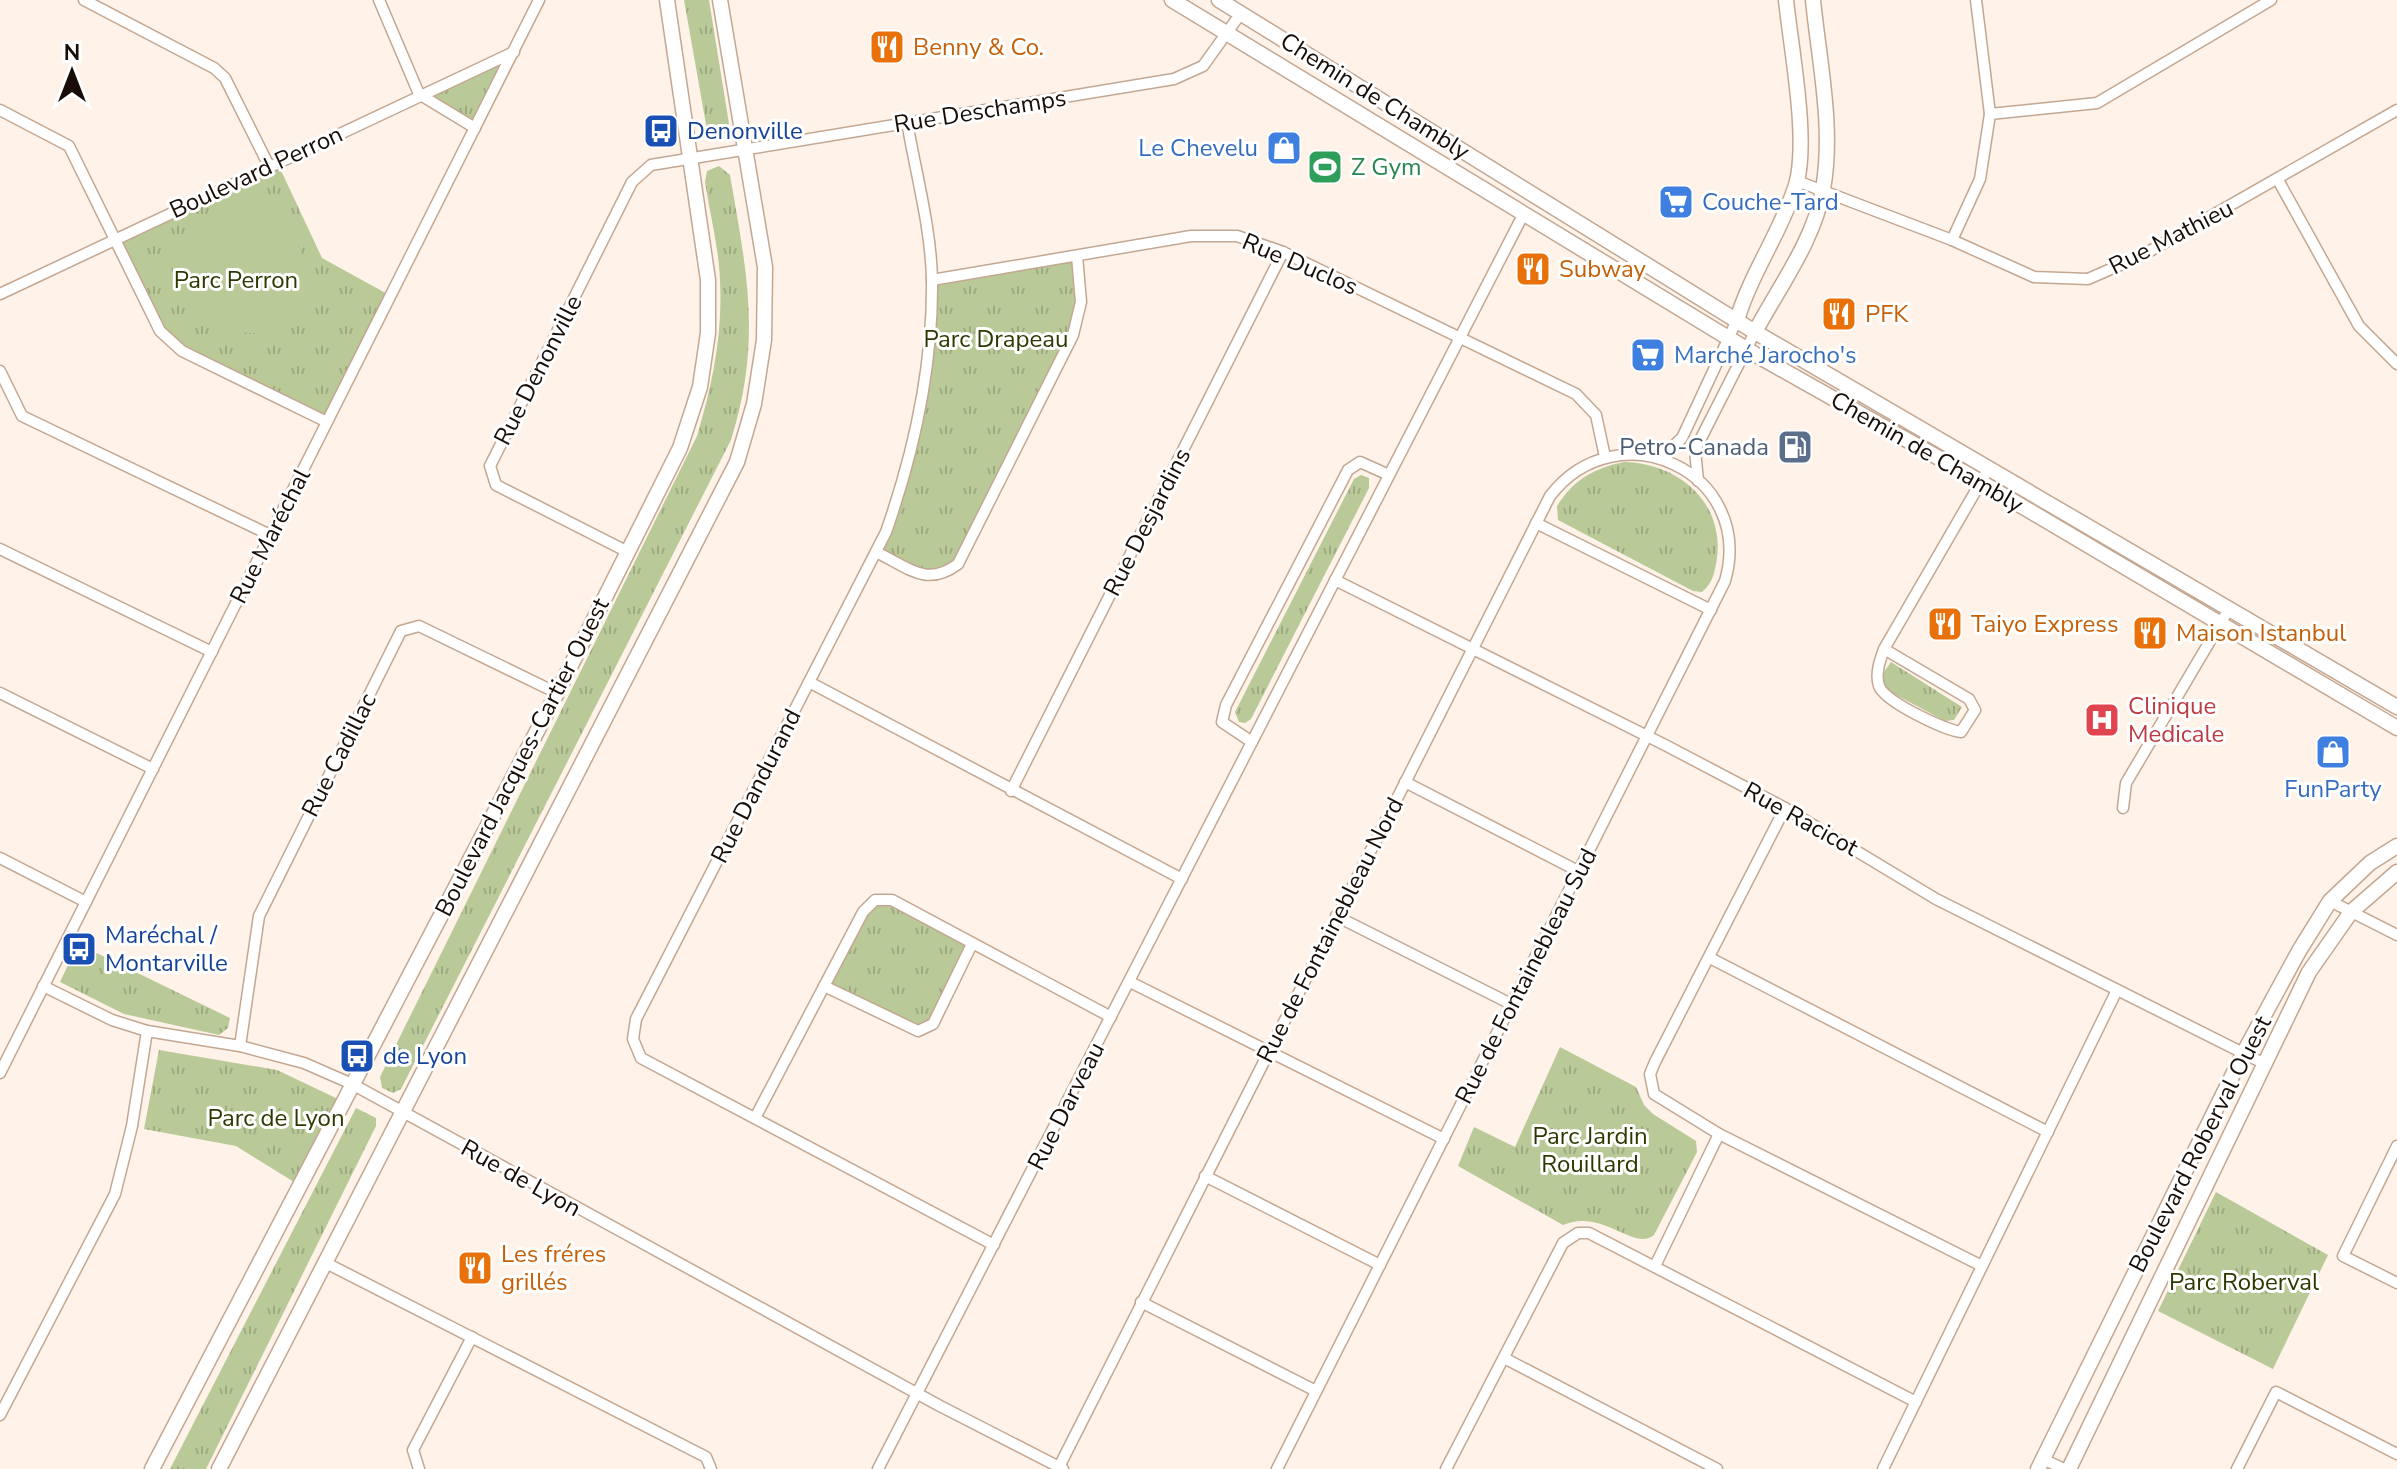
<svg xmlns="http://www.w3.org/2000/svg" width="2397" height="1469" viewBox="0 0 2397 1469" font-family="'Nunito Sans',sans-serif">
<style>
.grass{fill:url(#grass-tufts)}
.pitch{fill:#b9c998}
.lines{fill:none;stroke-linecap:round;stroke-linejoin:round}
.street-casing{stroke:#c3a791;stroke-width:13}
.secondary-casing{stroke:#c3a791;stroke-width:17}
.street{stroke:#fff;stroke-width:10}
.secondary{stroke:#fff;stroke-width:14}
.labels{text-anchor:middle;dominant-baseline:central;stroke-width:6;stroke-linejoin:round;paint-order:stroke}
.food-label{font-size:24px;fill:#c56008;stroke:#fff;text-anchor:start}
.street-label{font-size:24px;fill:#170d06;stroke:#fff}
.transit-label{font-size:24px;fill:#164399;stroke:#fff;text-anchor:start}
.shop-label{font-size:24px;fill:#366cbe;stroke:#fff;text-anchor:start}
.leisure-label{font-size:24px;fill:#27864d;stroke:#fff;text-anchor:start}
.park-label{font-size:24px;fill:#2d3900;stroke:#fff}
.service-label{font-size:24px;fill:#4e5e75;stroke:#fff;text-anchor:end}
.health-label{font-size:24px;fill:#be3a42;stroke:#fff;text-anchor:start}
</style>
<defs>
<pattern id="grass-tufts" width="24" height="20" patternUnits="userSpaceOnUse" patternTransform="scale(2)"><rect width="24" height="20" fill="#b9c998"/><path d="M3 7l-1-3M5 7V3M7 7l1-3M15 17l-1-3M17 17v-4M19 17l1-3" fill="none" stroke="#9eab82"/></pattern>
</defs>
<rect width="100%" height="100%" fill="#fef2e9"/>
<!-- grass -->
<g class="grass">
<path d="M684,0H709L729,124L724,138L710,137L707,130Z"/>
<path d="M514,52L475,128L419,94Z"/>
<path d="M277,162L322,258L391,296L327,422L182,351L160,331L117,238Z"/>
<path d="M719,166L730,175C747,273 762,341 731,440L401,1089L393,1093L382,1088L380,1077L697,436C712,386 723,334 720,281C719,248 710,215 705,182L707,171Z"/>
<path d="M1077,256L1081,302L1073,335L958,564L925,576L876,552L910,464L927,356L932,280Z"/>
<path d="M1624,462C1677,463 1724,501 1717,558C1715,571 1713,583 1702,592L1693,591L1558,520L1557,506C1573,480 1594,468 1624,462Z"/>
<path d="M1361,475L1369,478V488L1251,719L1245,723L1239,722L1235,712L1354,479Z"/>
<path d="M1891,662L1962,707L1954,720L1945,721L1883,688L1881,676Z"/>
<path d="M875,900H892L972,944L933,1024L918,1031L824,986Z"/>
<path d="M78,944L230,1018L228,1028L219,1035L124,1014L60,982Z"/>
<path d="M1560,1047L1636,1087L1644,1105L1653,1114L1696,1141L1697,1152L1654,1235C1634,1252 1603,1208 1563,1225L1458,1166L1474,1127L1515,1147Z"/>
<path d="M159,1050L277,1070L338,1099L294,1182L236,1146L144,1129Z"/>
<path d="M356,1108L376,1118V1126L206,1469H170Z"/>
<path d="M2216,1192L2328,1255L2273,1369L2158,1311Z"/>
</g>
<!-- pitch -->
<path class="pitch" d="M274,193L324,303L262,334L224,331L191,306L167,246Z"/>
<g class="lines">
<defs>
<g id="street">
<path d="M84,0L214,68L225,78L269,166"/>
<path d="M379,0L419,94L475,128"/>
<path d="M0,110L69,146L160,331L182,351L327,422"/>
<path d="M1990,114L2097,103L2271,0"/>
<path d="M907,122C916,174 931,228 932,280C933,366 914,452 886,532L636,1019L633,1039L641,1058L994,1245"/>
<path d="M2278,180L2359,326L2397,364"/>
<path d="M1797,181L1952,240L2034,277L2088,279L2143,255L2397,110"/>
<path d="M1952,240L1980,179L1990,114L1976,0"/>
<path d="M932,280L1191,236H1237L1283,252L1576,394L1596,415L1605,457"/>
<path d="M0,294L514,52"/>
<path d="M0,371L22,416L270,535"/>
<path d="M1652,455L1668,451L1682,438L1737,320"/>
<path d="M1698,481L1695,450L1755,332"/>
<path d="M1536,523L1711,610"/>
<path d="M0,549L212,652"/>
<path d="M628,552L496,485L490,466L632,182L651,165L1174,79L1203,66L1241,13"/>
<path d="M876,552C908,567 926,588 958,564L1073,335L1081,302L1077,256"/>
<path d="M1335,580L1667,746L1785,808L1936,899L2265,1064"/>
<path d="M1884,649L1969,699L1975,710L1961,732C1945,730 1885,702 1879,686C1875,674 1880,660 1884,649L1989,468"/>
<path d="M809,682L1182,879"/>
<path d="M0,693L153,769"/>
<path d="M1252,742L1222,722L1226,705L1348,470L1360,462L1389,475"/>
<path d="M1405,782L1578,871"/>
<path d="M1011,791L1283,252"/>
<path d="M1785,808L1655,1062L1650,1074L1654,1094L1719,1134L1982,1266"/>
<path d="M2123,808L2126,783L2229,609"/>
<path d="M0,858L86,902"/>
<path d="M2330,901L2397,935"/>
<path d="M1336,916L1511,1004"/>
<path d="M1710,958L2048,1132"/>
<path d="M1130,982L1444,1139"/>
<path d="M43,986L112,1020L147,1031L240,1046L304,1063L352,1084L940,1406L1063,1469"/>
<path d="M824,986L918,1031L933,1024L972,944"/>
<path d="M240,1046L259,916L401,631L419,626L557,693"/>
<path d="M0,1073L539,0"/>
<path d="M755,1118L863,912L875,900H892L1111,1017"/>
<path d="M2397,1146L2343,1256L2397,1283"/>
<path d="M1205,1176L1380,1265"/>
<path d="M326,1263L706,1457L711,1469"/>
<path d="M1655,1266L1719,1134"/>
<path d="M1141,1302L1316,1391"/>
<path d="M1504,1358L1717,1469"/>
<path d="M0,1415L115,1194L132,1126L147,1031"/>
<path d="M2043,1459L2064,1469"/>
<path d="M1059,1467L1550,496C1618,408 1756,472 1725,581L1277,1469"/>
<path d="M419,1469L413,1450L472,1337"/>
<path d="M878,1469L1523,215"/>
<path d="M1446,1469L1563,1243L1578,1233H1589L1916,1402"/>
<path d="M1883,1469L2117,990"/>
<path d="M2237,1469L2276,1392L2397,1454"/>
</g>
<g id="secondary">
<path d="M1172,0L1758,356L1969,475L2397,728"/>
<path d="M1219,0L1755,332L2397,707"/>
<path d="M1737,320C1751,273 1781,232 1796,185C1809,140 1791,49 1786,0"/>
<path d="M1755,332C1779,287 1815,239 1823,189C1834,128 1819,61 1813,0"/>
<path d="M152,1469L557,693L680,448L700,387L708,333V280L667,0"/>
<path d="M219,1469L737,462L754,404L764,340L765,267L720,0"/>
<path d="M2038,1469L2243,1054L2299,951L2330,901L2370,863L2397,846"/>
<path d="M2069,1469L2309,972L2351,912L2397,872"/>
</g>
</defs>
<!-- street casing -->
<use href="#street" class="street-casing"/>
<!-- secondary casing -->
<use href="#secondary" class="secondary-casing"/>
<!-- street -->
<use href="#street" class="street"/>
<!-- secondary -->
<use href="#secondary" class="secondary"/>
</g>
<!-- icons -->
<defs>
<symbol id="restaurant-square" viewBox="-11 -11 22 22"><rect x="-9" y="-9" width="18" height="18" rx="4" fill="#e8710a" stroke="#fff"/><path d="M-5-6h1v4h1v-4h1v4h1v-4h1v5L-1.5 .5V6h-2V.5L-5-1ZM5-6V6H3V1.5H1.5Q1.5-4 5-6Z" fill="#fff"/></symbol>
<symbol id="bus-square" viewBox="-11 -11 22 22"><rect x="-9" y="-9" width="18" height="18" rx="4" fill="#1a4fb4" stroke="#fff"/><path d="M-5-6H5V4H4V6H2V4H-2V6H-4V4H-5ZM-3.5-4V0h7V-4ZM-3.5 1.2v1.5H-2V1.2ZM2 1.2v1.5H3.5V1.2Z" fill="#fff"/></symbol>
<symbol id="shop-square" viewBox="-11 -11 22 22"><rect x="-9" y="-9" width="18" height="18" rx="4" fill="#3f7fe0" stroke="#fff"/><path d="M-5-2.5h2.3a2.7 3.5 0 0 1 5.4 0H5L5.5 6h-11ZM-1.5-2.5h3a1.5 2.3 0 0 0-3 0Z" fill="#fff"/></symbol>
<symbol id="stadium-square" viewBox="-11 -11 22 22"><rect x="-9" y="-9" width="18" height="18" rx="4" fill="#2e9e5b" stroke="#fff"/><path d="M0-5a6.5 5 0 1 0 0 10a6.5 5 0 1 0 0-10ZM-3.5-1.8h7v3.6h-7Z" fill="#fff"/></symbol>
<symbol id="supermarket-square" viewBox="-11 -11 22 22"><rect x="-9" y="-9" width="18" height="18" rx="4" fill="#3f7fe0" stroke="#fff"/><path d="M-6-5.5h2.5l.6 2H6L4.5 2H-2.5L-4.4-4H-6ZM-1.5 3.2a1.3 1.3 0 1 0 .1 0ZM3 3.2a1.3 1.3 0 1 0 .1 0Z" fill="#fff"/></symbol>
<symbol id="fuel-square" viewBox="-11 -11 22 22"><rect x="-9" y="-9" width="18" height="18" rx="4" fill="#5c6f8a" stroke="#fff"/><path d="M-5.5-6h7V0h2V4h1.3V-2.5L3-4.5l.8-.8L6-3V5H2.5V1h-1V6h-7ZM-4.2-4.7v3.2H.2V-4.7Z" fill="#fff"/></symbol>
<symbol id="hospital-square" viewBox="-11 -11 22 22"><rect x="-9" y="-9" width="18" height="18" rx="4" fill="#e0444e" stroke="#fff"/><path d="M-5-5h3v3.5h4V-5h3V5h-3V1.5h-4V5h-3Z" fill="#fff"/></symbol>
</defs>
<g fill-rule="evenodd">
<use href="#restaurant-square" x="867" y="27" width="40" height="40"/>
<use href="#bus-square" x="641" y="111" width="40" height="40"/>
<use href="#shop-square" x="1264" y="128" width="40" height="40"/>
<use href="#stadium-square" x="1305" y="147" width="40" height="40"/>
<use href="#supermarket-square" x="1656" y="182" width="40" height="40"/>
<use href="#restaurant-square" x="1513" y="249" width="40" height="40"/>
<use href="#restaurant-square" x="1819" y="294" width="40" height="40"/>
<use href="#supermarket-square" x="1628" y="335" width="40" height="40"/>
<use href="#fuel-square" x="1775" y="427" width="40" height="40"/>
<use href="#restaurant-square" x="1925" y="604" width="40" height="40"/>
<use href="#restaurant-square" x="2130" y="613" width="40" height="40"/>
<use href="#hospital-square" x="2082" y="700" width="40" height="40"/>
<use href="#shop-square" x="2313" y="732" width="40" height="40"/>
<use href="#bus-square" x="59" y="929" width="40" height="40"/>
<use href="#bus-square" x="337" y="1036" width="40" height="40"/>
<use href="#restaurant-square" x="455" y="1248" width="40" height="40"/>
</g>
<g class="labels">
<!-- food labels -->
<g class="food-label">
<text x="913" y="47">Benny &amp; Co.</text>
<text x="1559" y="269">Subway</text>
<text x="1865" y="314">PFK</text>
<text x="1971" y="624">Taiyo Express</text>
<text x="2176" y="633">Maison Istanbul</text>
<text x="501" y="1254">Les fréres<tspan x="501" dy="28">grillés</tspan></text>
</g>
<!-- street labels -->
<g class="street-label">
<text transform="translate(1375 96) rotate(32)">Chemin de Chambly</text>
<text transform="translate(980 111) rotate(-9)">Rue Deschamps</text>
<text transform="translate(256 172) rotate(-25)">Boulevard Perron</text>
<text transform="translate(2171 237) rotate(-27)">Rue Mathieu</text>
<text transform="translate(1300 264) rotate(23)">Rue Duclos</text>
<text transform="translate(538 370) rotate(-63)">Rue Denonville</text>
<text transform="translate(1927 452) rotate(30)">Chemin de Chambly</text>
<text transform="translate(1147 522) rotate(-63)">Rue Desjardins</text>
<text transform="translate(270 536) rotate(-63)">Rue Maréchal</text>
<text transform="translate(339 755) rotate(-63)">Rue Cadillac</text>
<text transform="translate(522 757) rotate(-63)">Boulevard Jacques-Cartier Ouest</text>
<text transform="translate(756 786) rotate(-63)">Rue Dandurand</text>
<text transform="translate(1801 819) rotate(29)">Rue Racicot</text>
<text transform="translate(1330 930) rotate(-63)">Rue de Fontainebleau Nord</text>
<text transform="translate(1526 976) rotate(-63)">Rue de Fontainebleau Sud</text>
<text transform="translate(1066 1106) rotate(-63)">Rue Darveau</text>
<text transform="translate(2200 1144) rotate(-63)">Boulevard Roberval Ouest</text>
<text transform="translate(521 1178) rotate(29)">Rue de Lyon</text>
</g>
<!-- transit labels -->
<g class="transit-label">
<text x="687" y="131">Denonville</text>
<text x="105" y="935">Maréchal /<tspan x="105" dy="28">Montarville</tspan></text>
<text x="383" y="1056">de Lyon</text>
</g>
<!-- shop labels -->
<g class="shop-label">
<text x="1258" y="148" text-anchor="end">Le Chevelu</text>
<text x="1702" y="202">Couche-Tard</text>
<text x="1674" y="355">Marché Jarocho's</text>
<text x="2333" y="789" text-anchor="middle">FunParty</text>
</g>
<!-- leisure labels -->
<g class="leisure-label">
<text x="1351" y="167">Z Gym</text>
</g>
<!-- park labels -->
<g class="park-label">
<text x="236" y="280">Parc Perron</text>
<text x="996" y="339">Parc Drapeau</text>
<text x="276" y="1118">Parc de Lyon</text>
<text x="1590" y="1136">Parc Jardin<tspan x="1590" dy="28">Rouillard</tspan></text>
<text x="2244" y="1282">Parc Roberval</text>
</g>
<!-- service labels -->
<g class="service-label">
<text x="1769" y="447">Petro-Canada</text>
</g>
<!-- health labels -->
<g class="health-label">
<text x="2128" y="706">Clinique<tspan x="2128" dy="28">Medicale</tspan></text>
</g>
</g>
<!-- north arrow -->
<g transform="translate(72 72)" stroke="#ffffff" stroke-width="6" paint-order="stroke">
<path d="M0-6L14 30L0 20L-14 30Z" fill="#170d06"/>
<text y="-12" font-size="22" font-weight="bold" text-anchor="middle" fill="#170d06">N</text>
</g>
</svg>
